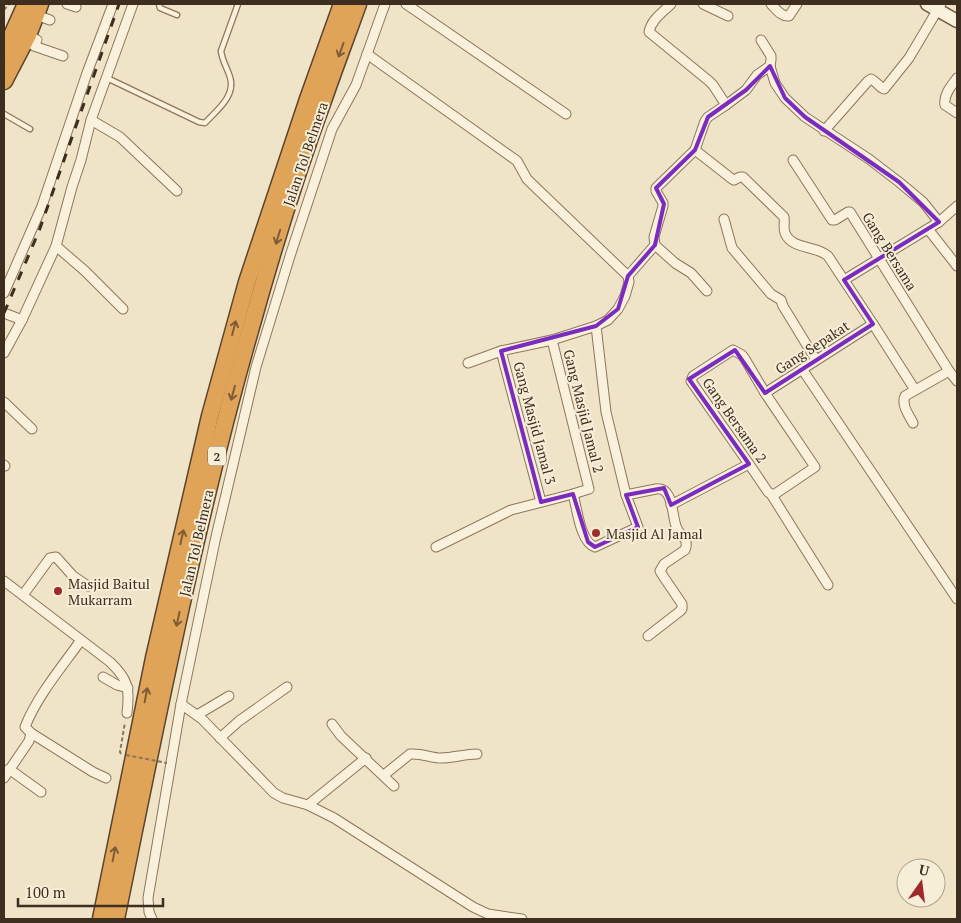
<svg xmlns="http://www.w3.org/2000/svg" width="961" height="923" viewBox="0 0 961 923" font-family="'PT Serif',serif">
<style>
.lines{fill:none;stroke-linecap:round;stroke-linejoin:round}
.lane-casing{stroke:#8d765c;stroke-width:7}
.street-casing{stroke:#8d765c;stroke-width:11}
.secondary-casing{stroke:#6f573f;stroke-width:15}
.highway-casing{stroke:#5b4430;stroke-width:19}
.path{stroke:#8d765c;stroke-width:2;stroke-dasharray:4 2.5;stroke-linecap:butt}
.lane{stroke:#faf1dc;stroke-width:4.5}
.street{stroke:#faf1dc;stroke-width:9}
.secondary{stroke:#faf1dc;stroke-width:12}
.highway{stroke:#e0a458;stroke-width:16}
.rail{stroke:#3d2e20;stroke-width:3;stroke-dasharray:9 9;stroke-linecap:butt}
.path-bridge{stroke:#8d765c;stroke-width:2;stroke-dasharray:4 2.5;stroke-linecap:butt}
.oneway{stroke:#7e5d36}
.marked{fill:none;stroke:#7b2cbf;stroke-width:4;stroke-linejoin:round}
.poi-dot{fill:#9e2a2b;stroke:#f7eed8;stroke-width:2}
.labels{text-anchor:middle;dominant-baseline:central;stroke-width:4;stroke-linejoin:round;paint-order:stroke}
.shield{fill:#f7eed8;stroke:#756857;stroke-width:1}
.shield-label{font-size:12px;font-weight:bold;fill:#3d2e20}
.street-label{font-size:14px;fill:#3d2e20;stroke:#f7eed8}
.poi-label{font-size:14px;fill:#3d2e20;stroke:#f7eed8;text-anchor:start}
</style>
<rect width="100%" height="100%" fill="#f0e4c8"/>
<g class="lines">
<defs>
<g id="lane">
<path d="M159,4L160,8L177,15"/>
<path d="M107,78L199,122L205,123C217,110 236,96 230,77C227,68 222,60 221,51L238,4"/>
<path d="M4,114L30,129"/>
</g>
<g id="street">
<path d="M67,4L76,7"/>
<path d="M406,4L566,114"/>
<path d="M671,4C663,12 651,20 649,32L709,81L713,85L726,105L708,117L705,121L695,150L656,188V191L663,203V206L654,237L655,245L675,263L691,273L707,291"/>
<path d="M703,4L728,16"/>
<path d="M771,4C776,9 781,17 789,16L797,4"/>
<path d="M36,15L50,20"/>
<path d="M28,35L37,40L34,46L63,56"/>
<path d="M761,40L771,56V60L770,66L775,83L785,98L805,117L869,159L899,182L923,202L939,222"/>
<path d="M367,54L517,161L527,179L531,183L628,276L629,282L625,296L618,309L608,320L596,326L552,340L501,351L468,363"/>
<path d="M957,78C952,85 943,95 945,105L957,113"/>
<path d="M726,105L746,90L757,75L770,66"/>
<path d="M91,120L120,137L177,191"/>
<path d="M824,131L868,81L871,79C876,81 879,87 884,89L885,88L909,58L941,4"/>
<path d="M695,150L732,179L734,180L740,177H743L784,217C785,223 783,228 785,233C792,250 816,245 828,256L873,324L915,390"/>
<path d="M793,160L832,220H835L848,212H850L949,371L957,381"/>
<path d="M724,219L732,248L771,294L781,300L783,306L816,360"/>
<path d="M928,229L957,266"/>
<path d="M56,246L85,271L123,309"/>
<path d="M628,276L655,245"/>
<path d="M844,280L939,222L957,206"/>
<path d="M4,293L42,206L87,73L113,4"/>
<path d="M4,313L22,320"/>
<path d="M733,350L742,355L745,359L765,393L815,467L775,494H771L768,492L749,464L691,381L693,376Z"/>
<path d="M501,351L541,502"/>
<path d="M4,353L22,320L56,246L72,187L81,160L91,120L133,4"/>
<path d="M802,369L957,599"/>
<path d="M765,393L873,324"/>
<path d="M4,402L32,429"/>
<path d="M913,423C909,415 901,405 905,396L949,371"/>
<path d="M4,465L5,466"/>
<path d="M573,494C577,508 580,542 595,547L638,527L626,495L606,412L596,326"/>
<path d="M771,494L828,585"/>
<path d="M626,495L656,489C673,486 672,515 676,526C679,536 690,538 685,550L664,564L660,571L663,576L682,604V609L679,612L648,636"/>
<path d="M671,505L749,464"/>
<path d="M436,547L511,510L573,494L589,489L552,340"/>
<path d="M4,581L110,662C128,679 130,688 127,713"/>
<path d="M23,595L50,558L56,557L73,576L88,586"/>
<path d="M81,640C62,667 37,696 25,727L31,733L93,772L106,778"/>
<path d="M103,677L117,685L128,688"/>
<path d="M181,704L202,719L274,793L283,798L308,805L334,818L473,907L488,914L522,919"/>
<path d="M197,715L229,696"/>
<path d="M332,724L341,736L394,786"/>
<path d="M220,738L239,721L287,687"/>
<path d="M9,769L41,792"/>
<path d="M384,775L410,754C422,753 431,758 441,758C453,758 465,754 477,754"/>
<path d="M4,778L29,741L31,733"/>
<path d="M308,805L366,758"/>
<path d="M152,919L149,912L148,898L181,704L215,541L256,367L290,256L332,129L356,85L385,4"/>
</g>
<path id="secondary" d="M927,4L957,21"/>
<g id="highway">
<path d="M4,53L26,4"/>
<path d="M4,81L28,35L40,4"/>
<path d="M101,919L154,658L210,416L247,282L308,99L342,4"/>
<path d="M116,919C157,718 196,517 253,320C274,245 297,171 324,98C335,66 347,35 358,4"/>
</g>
</defs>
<!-- lane casing -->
<use href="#lane" class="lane-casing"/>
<!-- street casing -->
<use href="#street" class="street-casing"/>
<!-- secondary casing -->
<use href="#secondary" class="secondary-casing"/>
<!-- highway casing -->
<use href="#highway" class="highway-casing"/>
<!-- path -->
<g class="path">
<path d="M4,10L9,4"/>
<path d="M121,754L120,752L125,722"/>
</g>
<!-- lane -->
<use href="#lane" class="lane"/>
<!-- street -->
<use href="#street" class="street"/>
<!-- secondary -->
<use href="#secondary" class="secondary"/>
<!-- highway -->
<use href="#highway" class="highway"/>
<!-- rail -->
<path class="rail" d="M4,313L39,231L119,4"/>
<!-- path-bridge -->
<path class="path-bridge" d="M126,755L167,763"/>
</g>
<!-- one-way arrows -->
<defs><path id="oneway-shaft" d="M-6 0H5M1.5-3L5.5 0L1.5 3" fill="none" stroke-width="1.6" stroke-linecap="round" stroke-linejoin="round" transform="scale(1.25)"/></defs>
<g class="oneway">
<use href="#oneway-shaft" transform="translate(341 50) rotate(110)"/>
<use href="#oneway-shaft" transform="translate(278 237) rotate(107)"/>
<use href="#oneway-shaft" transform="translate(234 328) rotate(-75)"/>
<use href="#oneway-shaft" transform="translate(233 393) rotate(105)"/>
<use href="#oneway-shaft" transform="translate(182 537) rotate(-77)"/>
<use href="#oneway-shaft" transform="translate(178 619) rotate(102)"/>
<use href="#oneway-shaft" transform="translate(146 695) rotate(-79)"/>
<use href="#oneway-shaft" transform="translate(114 854) rotate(-79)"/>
</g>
<!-- marked area -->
<path class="marked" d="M770,66L785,98L805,117L899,182L939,222L844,280L873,324L765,393L735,350L689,379L749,464L671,505L664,488L626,495L638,527L595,547L588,542L573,494L541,502L501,351L596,326L618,309L628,276L655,245L664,204L656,188L695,150L708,117L746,90Z"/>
<!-- markers -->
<g class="poi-dot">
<circle cx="596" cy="533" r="5"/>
<circle cx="58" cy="591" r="5"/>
</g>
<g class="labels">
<!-- shield labels -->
<rect class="shield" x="208" y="446.5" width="18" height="19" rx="4"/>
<g class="shield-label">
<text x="217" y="456">2</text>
</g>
<!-- street labels -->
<g class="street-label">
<text transform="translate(305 154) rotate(-71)">Jalan Tol Belmera</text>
<text transform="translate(890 251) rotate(58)">Gang Bersama</text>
<text transform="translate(812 347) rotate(-33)">Gang Sepakat</text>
<text transform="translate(584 411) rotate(76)">Gang Masjid Jamal 2</text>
<text transform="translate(735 420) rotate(55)">Gang Bersama 2</text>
<text transform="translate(535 423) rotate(75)">Gang Masjid Jamal 3</text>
<text transform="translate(196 543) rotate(-77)">Jalan Tol Belmera</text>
</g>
<!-- poi labels -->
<g class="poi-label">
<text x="606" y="533">Masjid Al Jamal</text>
<text x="68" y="583">Masjid Baitul<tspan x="68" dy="16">Mukarram</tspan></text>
</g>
</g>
<!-- border -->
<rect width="961" height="923" fill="none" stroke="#3d2e20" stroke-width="10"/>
<!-- north arrow -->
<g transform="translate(921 883) rotate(14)"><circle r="24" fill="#f7eed8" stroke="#ada18e"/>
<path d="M0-4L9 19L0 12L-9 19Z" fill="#9e2a2b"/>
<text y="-8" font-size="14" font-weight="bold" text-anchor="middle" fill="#3d2e20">U</text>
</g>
<!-- scale -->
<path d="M18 898v8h145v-8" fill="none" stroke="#3d2e20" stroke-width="2.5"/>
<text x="25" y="898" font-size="15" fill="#3d2e20" stroke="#f7eed8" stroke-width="4" paint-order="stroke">100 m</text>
</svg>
